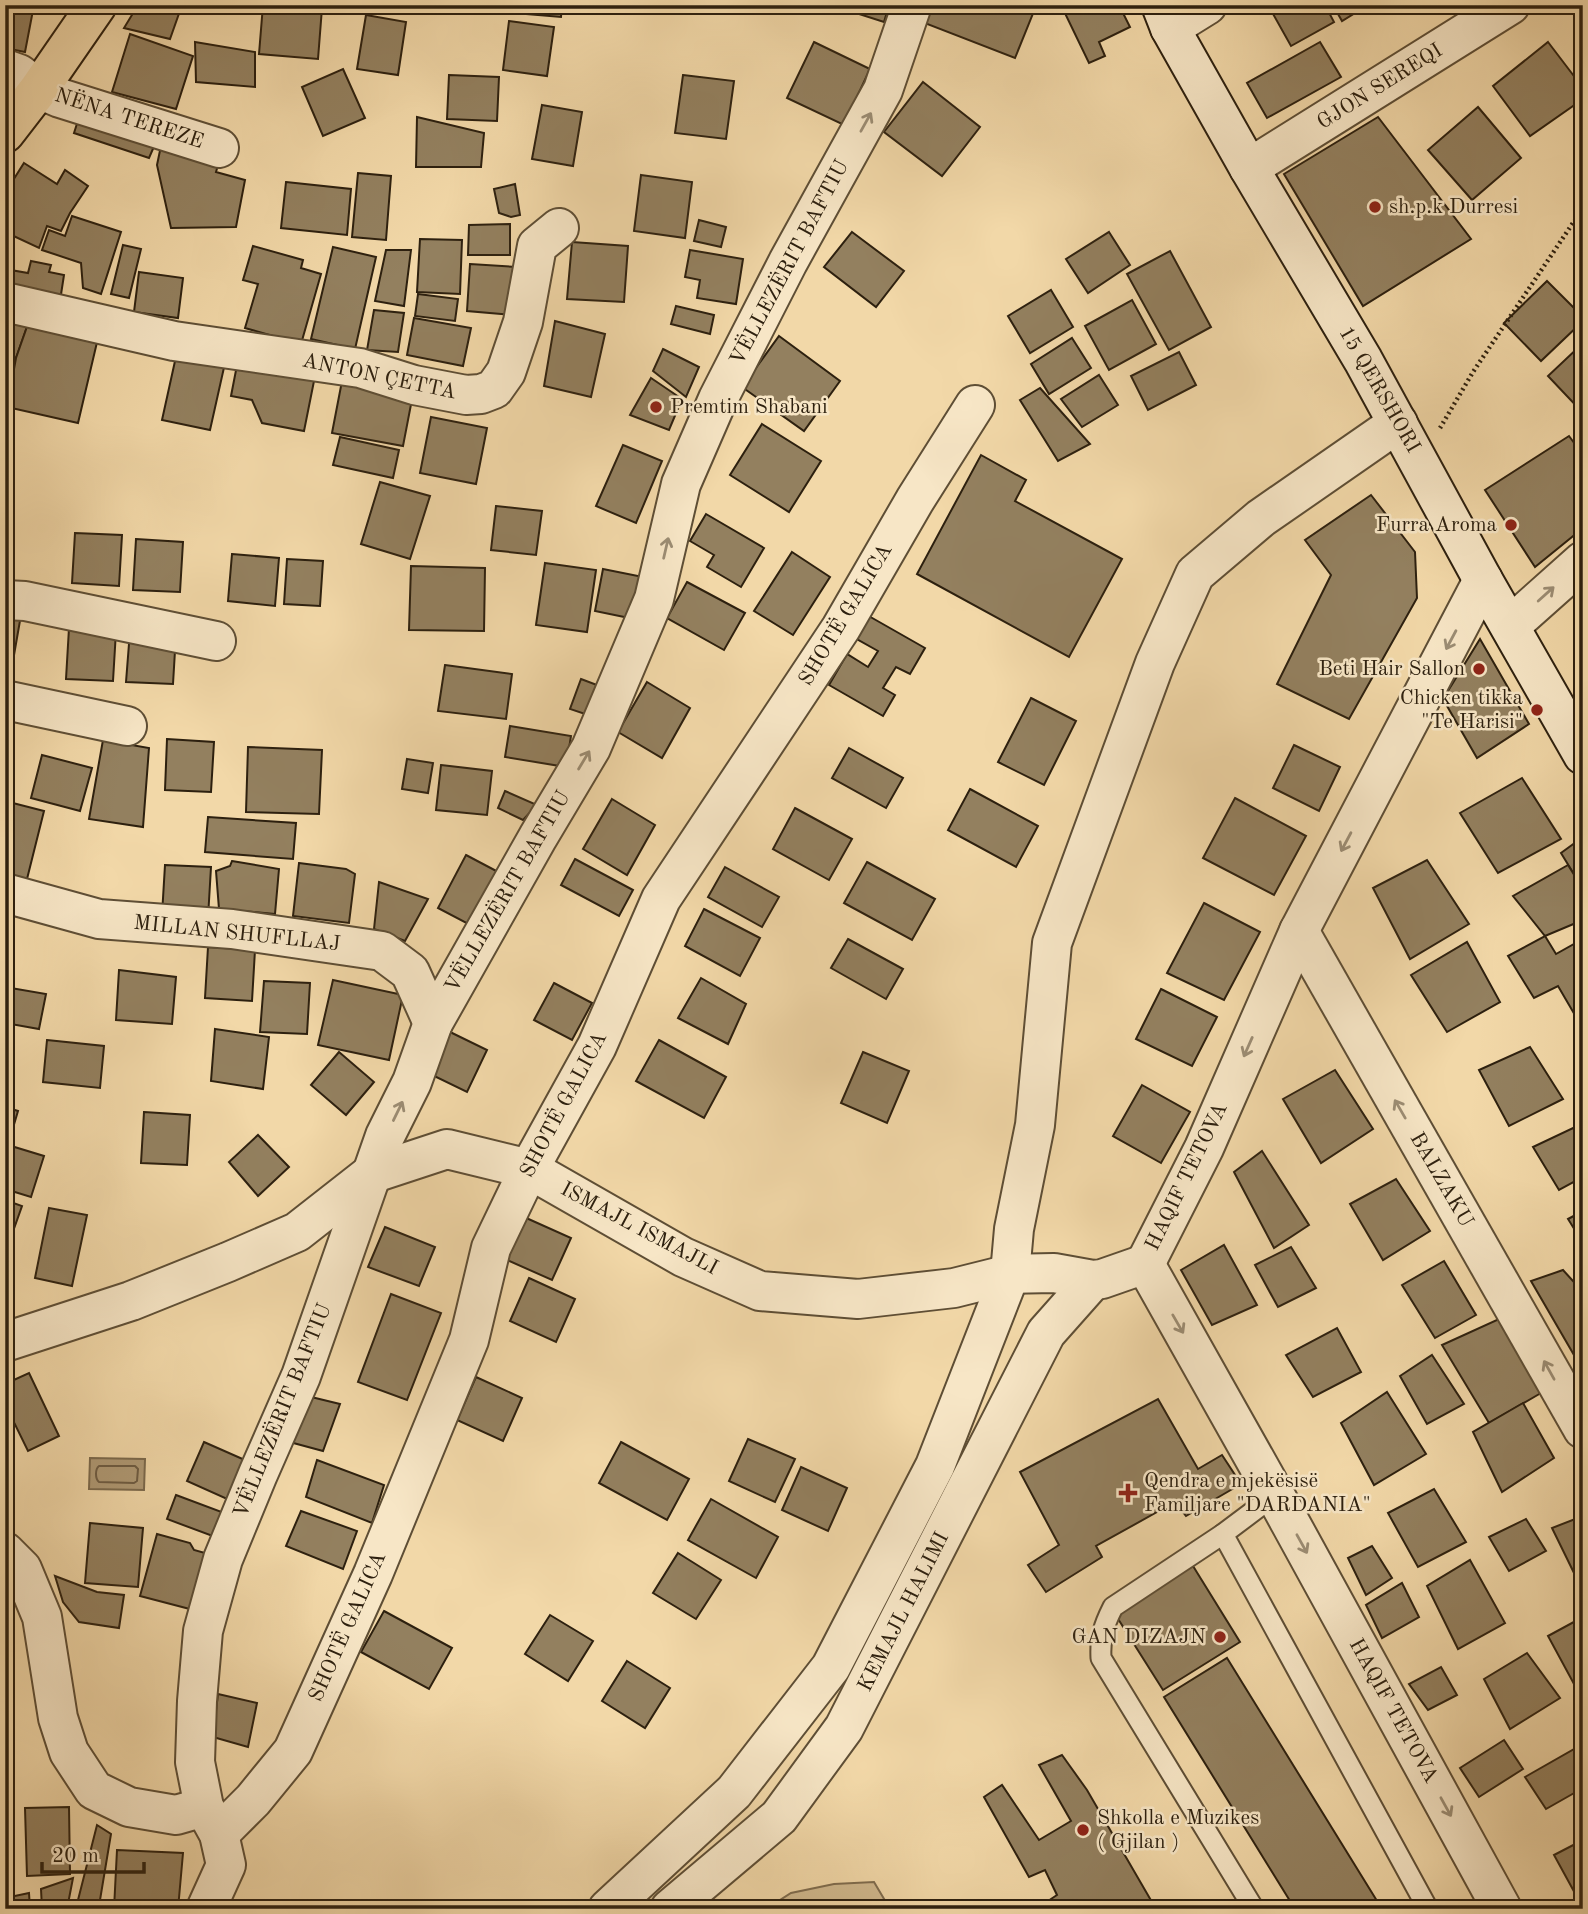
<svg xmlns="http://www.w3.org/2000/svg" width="1588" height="1914" viewBox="0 0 1588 1914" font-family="'Old Standard TT',serif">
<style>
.green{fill:#d1b98e;stroke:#7f6c4e;stroke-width:2}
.water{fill:#af9974;stroke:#7b694c;stroke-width:2}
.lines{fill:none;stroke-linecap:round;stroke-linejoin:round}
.shore{stroke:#6e5c42;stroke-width:2}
.building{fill:#93805f;stroke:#2d200f;stroke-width:2}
.lane-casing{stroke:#5e4e35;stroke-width:23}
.street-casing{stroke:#5e4e35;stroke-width:42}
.secondary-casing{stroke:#2d200f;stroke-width:42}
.primary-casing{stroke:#2d200f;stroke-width:42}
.path{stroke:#2d200f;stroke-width:4.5;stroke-dasharray:2 3.5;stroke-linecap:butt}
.lane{stroke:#f7e6c6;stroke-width:19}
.street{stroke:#f7e6c6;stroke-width:38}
.secondary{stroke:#f7e6c6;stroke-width:38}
.primary{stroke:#f2d8a8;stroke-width:38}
.oneway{stroke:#9c8d74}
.poi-dot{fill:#8f2418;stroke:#f7e6c6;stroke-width:2.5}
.labels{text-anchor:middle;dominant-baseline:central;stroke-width:5;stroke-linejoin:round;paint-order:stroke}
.street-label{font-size:21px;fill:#2d200f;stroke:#f7e6c6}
.poi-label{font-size:21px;fill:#2d200f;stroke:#f7e6c6;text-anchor:start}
</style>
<rect width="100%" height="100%" fill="#f2d8a8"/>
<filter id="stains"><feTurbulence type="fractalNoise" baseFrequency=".00286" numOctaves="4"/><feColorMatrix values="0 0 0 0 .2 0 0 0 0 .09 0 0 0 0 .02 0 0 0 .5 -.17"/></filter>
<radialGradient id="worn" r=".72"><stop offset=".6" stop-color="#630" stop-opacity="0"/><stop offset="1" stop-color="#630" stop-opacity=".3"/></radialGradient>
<!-- green -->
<path class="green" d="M874,1882L890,1909H766L791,1893L834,1884Z"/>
<!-- water -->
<path class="water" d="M90,1458L145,1459L144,1490L89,1489Z"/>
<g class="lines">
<!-- shore -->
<path class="shore" d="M99,1466H135L138,1469L137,1481L134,1483L99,1482C95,1479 95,1469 99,1466Z"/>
</g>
<!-- building -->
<g class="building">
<path d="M5,5H34L25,52L5,48Z"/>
<path d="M138,5H182L170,39L124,28Z"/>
<path d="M263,5L322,8L318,59L259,54Z"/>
<path d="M317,5H353L352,12Z"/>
<path d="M503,5H562L561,17L503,12Z"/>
<path d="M831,5H889L884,22Z"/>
<path d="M928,5H1035L1036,6L1015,58L922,22Z"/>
<path d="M1061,5H1119L1130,27L1099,42L1105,56L1089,63Z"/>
<path d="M1268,5H1325L1334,22L1291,46Z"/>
<path d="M1333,5H1368L1342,21Z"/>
<path d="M366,15L406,22L398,75L357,69Z"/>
<path d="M509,21L554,27L547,76L503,70Z"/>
<path d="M130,34L193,56L176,109L112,92Z"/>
<path d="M195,42L255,52V87L196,82Z"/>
<path d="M814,42L870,69L844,125L787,98Z"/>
<path d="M1320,42L1341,77L1267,118L1247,83Z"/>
<path d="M1548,42L1583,88V99L1530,136L1493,86Z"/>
<path d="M343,69L365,118L323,136L302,87Z"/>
<path d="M449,75L499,77L497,121L447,119Z"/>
<path d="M683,75L734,81L726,139L675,133Z"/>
<path d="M923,82L980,127L942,176L884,132Z"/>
<path d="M542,105L582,112L573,166L532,159Z"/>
<path d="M1478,107L1521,158L1472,200L1428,150Z"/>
<path d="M82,108L159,135L149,158L74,133Z"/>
<path d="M417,117L484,133L481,167H416Z"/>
<path d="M1378,117L1471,239L1363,306L1284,174Z"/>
<path d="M163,136L221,155L216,172L245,180L236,227L171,228L157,165Z"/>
<path d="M24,163L57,184L65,170L88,186L70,213L61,231L47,226L39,248L5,232V193Z"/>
<path d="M358,173L391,176L386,240L352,237Z"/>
<path d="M641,175L692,182L685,238L634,231Z"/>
<path d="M286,182L351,189L347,235L281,228Z"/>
<path d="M515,184L520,215L511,217L499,213L494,189Z"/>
<path d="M72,216L121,232L101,294L83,288L81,263L42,250L49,230L65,236Z"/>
<path d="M699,220L726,227L721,247L694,241Z"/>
<path d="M510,224V255H468L469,225Z"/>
<path d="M852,232L904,271L876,307L824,267Z"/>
<path d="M1109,232L1130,265L1088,293L1066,259Z"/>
<path d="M420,239L462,240L460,294L417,292Z"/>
<path d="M572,242L628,246L624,302L567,299Z"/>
<path d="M123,245L141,249L129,298L111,294Z"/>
<path d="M253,246L303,260L301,268L321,274L301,344L245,328L258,284L243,280Z"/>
<path d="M333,247L376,257L355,349L311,339Z"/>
<path d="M386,250H411L404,306L375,301Z"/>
<path d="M690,250L743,259L736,304L697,298L700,280L685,277Z"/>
<path d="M1170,251L1211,327L1169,350L1127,274Z"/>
<path d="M31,261L51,265L49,272L64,275L60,301L5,291V269L28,273Z"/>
<path d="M470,264L516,267L512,315L467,311Z"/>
<path d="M139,272L183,278L178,318L134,312Z"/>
<path d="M1547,281L1583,317V321L1541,361L1504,323Z"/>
<path d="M1051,290L1073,327L1030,353L1008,316Z"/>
<path d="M418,294L458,299L455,321L415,316Z"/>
<path d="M1132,300L1156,344L1109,370L1085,326Z"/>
<path d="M676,306L714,315L710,334L671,324Z"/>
<path d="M374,310L404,313L398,352L367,350Z"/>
<path d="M5,313L29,321L16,358L5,355Z"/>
<path d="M414,318L471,328L463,366L407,355Z"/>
<path d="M29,321L98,338L78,423L7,407L16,358Z"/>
<path d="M555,321L605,334L591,397L544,386Z"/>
<path d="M779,336L840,381L804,431L742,387Z"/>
<path d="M1072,338L1091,368L1049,394L1031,364Z"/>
<path d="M1583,343V413L1548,376Z"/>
<path d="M663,349L699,367L686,397L653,371Z"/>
<path d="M177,352L225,363L210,430L162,420Z"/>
<path d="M1179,352L1196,385L1148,410L1131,376Z"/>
<path d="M238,360L315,376L304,431L262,423L252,400L231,396Z"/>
<path d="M1099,375L1118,405L1082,427L1061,399Z"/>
<path d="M651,378L682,399L669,430L630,415Z"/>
<path d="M342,381L413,394L403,446L332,433Z"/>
<path d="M1040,388L1090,444L1058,461L1020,400Z"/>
<path d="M431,417L487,428L476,484L420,473Z"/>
<path d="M762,424L821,461L789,512L730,475Z"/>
<path d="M1569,436L1583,455V528L1535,567L1485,490Z"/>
<path d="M340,437L399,450L393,478L333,465Z"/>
<path d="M623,445L662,461L636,523L596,506Z"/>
<path d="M981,455L1026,480L1015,501L1122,559L1069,657L917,574Z"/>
<path d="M380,482L430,496L410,559L361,544Z"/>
<path d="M1371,495L1415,552L1417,598L1349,719L1277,684L1331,575L1305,540Z"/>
<path d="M496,506L542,511L536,555L491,550Z"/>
<path d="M706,514L764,548L741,587L707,567L714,555L690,541Z"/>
<path d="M75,533L122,535L119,586L72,583Z"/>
<path d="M136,539L183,542L180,592L133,590Z"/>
<path d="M792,552L830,577L793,635L754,611Z"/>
<path d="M232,554L279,558L275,606L228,601Z"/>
<path d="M287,559L323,561L320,606L284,604Z"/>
<path d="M545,563L596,570L587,632L536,625Z"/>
<path d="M411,566L485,568L484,631L409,630Z"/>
<path d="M603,569L648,578L639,620L595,611Z"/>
<path d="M687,582L745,613L724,650L667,618Z"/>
<path d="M5,614L21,615L10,678L5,677Z"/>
<path d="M867,615L925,648L910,674L896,667L883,688L895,695L883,716L829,685L847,654L868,667L878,651L855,638Z"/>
<path d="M69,628L116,631L113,681L66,679Z"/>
<path d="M130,631L176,634L173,684L126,682Z"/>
<path d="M1480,639L1529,724L1477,758L1443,699Z"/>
<path d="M445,665L512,674L506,719L438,711Z"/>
<path d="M581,679L605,688L594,717L570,709Z"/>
<path d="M647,682L690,708L662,758L618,732Z"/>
<path d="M1031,698L1076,721L1044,785L998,762Z"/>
<path d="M510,726L571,736L566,767L505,757Z"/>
<path d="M167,739L214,742L211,792L165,790Z"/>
<path d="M103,740L149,748L143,827L89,819Z"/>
<path d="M1294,745L1340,767L1319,811L1273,788Z"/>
<path d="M248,747L322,750L319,814L246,812Z"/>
<path d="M849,748L903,778L886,808L832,778Z"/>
<path d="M42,755L92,768L80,811L31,798Z"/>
<path d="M407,759L433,763L428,793L402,789Z"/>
<path d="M441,765L492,771L487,815L436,810Z"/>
<path d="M1522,778L1561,839L1498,873L1460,813Z"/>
<path d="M970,789L1038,826L1016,867L948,830Z"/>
<path d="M505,791L537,805L523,820L498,808Z"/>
<path d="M1235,798L1306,836L1274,895L1203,858Z"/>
<path d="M612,799L655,825L627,875L583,849Z"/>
<path d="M5,801L44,811L27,879L5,873Z"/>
<path d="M795,808L852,839L829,880L773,849Z"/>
<path d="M208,817L296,823L293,859L205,852Z"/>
<path d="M1583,837V889L1561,853Z"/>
<path d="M466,855L502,874L474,927L438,908Z"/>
<path d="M575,859L633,890L619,916L561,885Z"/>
<path d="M1427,860L1469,924L1410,959L1373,888Z"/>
<path d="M232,861L279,869L275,914L219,909L216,871L230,866Z"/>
<path d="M867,862L935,899L912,940L844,903Z"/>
<path d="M299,863L346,869L355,874L349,923L293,916Z"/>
<path d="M165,865L211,867L208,918L162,915Z"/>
<path d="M1568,865L1583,889V920L1545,936L1513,896Z"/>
<path d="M725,867L779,897L762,927L708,897Z"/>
<path d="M379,882L428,899L405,941L374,929Z"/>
<path d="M1204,903L1260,932L1224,1000L1167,973Z"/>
<path d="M704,909L760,938L740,976L685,946Z"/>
<path d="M1545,936L1556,954L1583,939V1020L1579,1022L1558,986L1534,998L1508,956Z"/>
<path d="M848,939L903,969L886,999L831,968Z"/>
<path d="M1467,942L1500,1002L1447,1032L1411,975Z"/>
<path d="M208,947L255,950L252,1001L205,998Z"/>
<path d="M119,970L176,977L172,1024L116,1020Z"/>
<path d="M701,978L746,1004L728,1044L678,1018Z"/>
<path d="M333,980L403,995L389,1060L318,1045Z"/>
<path d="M264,981L310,983L307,1034L260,1032Z"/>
<path d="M554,983L592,1003L572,1040L534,1020Z"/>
<path d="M5,987L46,994L39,1029L5,1023Z"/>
<path d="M1161,989L1217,1017L1192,1066L1136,1039Z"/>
<path d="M215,1029L269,1037L263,1089L211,1081Z"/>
<path d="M448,1031L487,1050L467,1092L428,1073Z"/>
<path d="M47,1040L104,1046L100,1088L43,1082Z"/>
<path d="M659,1040L726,1077L704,1118L636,1081Z"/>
<path d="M1530,1047L1563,1099L1509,1126L1479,1070Z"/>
<path d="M339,1052L374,1082L346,1115L311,1085Z"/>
<path d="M863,1052L909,1071L887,1123L841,1103Z"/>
<path d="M1335,1070L1373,1129L1321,1163L1283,1099Z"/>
<path d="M1142,1085L1190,1112L1161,1163L1113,1136Z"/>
<path d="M5,1107L18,1111L8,1145L44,1156L31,1197L5,1189Z"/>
<path d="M144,1112L190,1115L187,1165L141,1163Z"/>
<path d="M1573,1128L1583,1144V1177L1559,1190L1533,1147Z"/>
<path d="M258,1135L289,1167L258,1196L229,1162Z"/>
<path d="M1262,1151L1309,1225L1274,1248L1234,1172Z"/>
<path d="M1396,1179L1430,1231L1383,1260L1350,1204Z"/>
<path d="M5,1200L22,1206L5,1254Z"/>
<path d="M49,1208L87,1215L72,1286L35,1278Z"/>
<path d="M1583,1211V1243L1568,1219Z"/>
<path d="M524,1217L571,1238L552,1280L505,1259Z"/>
<path d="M385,1227L435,1247L419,1286L368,1267Z"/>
<path d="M1224,1245L1257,1305L1212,1325L1181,1270Z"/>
<path d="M1291,1247L1316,1288L1278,1307L1255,1265Z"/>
<path d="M1444,1261L1476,1315L1435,1338L1402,1285Z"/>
<path d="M1563,1270L1583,1292V1349L1574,1355L1531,1281Z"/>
<path d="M529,1278L575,1299L556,1342L510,1321Z"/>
<path d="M391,1294L441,1313L407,1400L358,1382Z"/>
<path d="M1499,1319L1541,1393L1489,1423L1442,1345Z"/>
<path d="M1337,1328L1361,1372L1313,1397L1286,1355Z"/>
<path d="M1432,1355L1464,1404L1427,1424L1400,1376Z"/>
<path d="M29,1373L59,1436L28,1451L5,1404V1384Z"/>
<path d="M476,1377L522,1398L503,1441L457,1420Z"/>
<path d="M1387,1392L1426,1454L1374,1485L1341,1423Z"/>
<path d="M303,1395L340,1404L323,1451L286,1441Z"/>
<path d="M1158,1399L1198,1469L1222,1455L1241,1484L1186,1516L1175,1502L1096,1546L1102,1557L1046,1592L1028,1565L1059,1545L1020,1472Z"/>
<path d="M1523,1403L1554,1458L1502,1492L1473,1432Z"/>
<path d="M748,1439L795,1459L775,1502L729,1481Z"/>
<path d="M204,1442L254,1464L236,1503L187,1481Z"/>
<path d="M621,1442L689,1479L667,1520L599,1483Z"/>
<path d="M317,1460L384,1485L372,1523L306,1497Z"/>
<path d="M801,1467L847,1488L828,1531L782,1510Z"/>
<path d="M1434,1489L1466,1542L1418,1567L1388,1513Z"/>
<path d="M176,1495L227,1514L218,1538L167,1519Z"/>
<path d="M711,1499L778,1537L756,1578L688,1540Z"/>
<path d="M301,1511L357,1531L343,1569L286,1546Z"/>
<path d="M1583,1516V1573L1576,1577L1552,1528Z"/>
<path d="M1526,1519L1546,1551L1509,1571L1489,1537Z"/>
<path d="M90,1523L143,1528L138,1587L85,1583Z"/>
<path d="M157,1534L190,1543L194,1550L219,1557L205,1613L140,1596Z"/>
<path d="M1372,1546L1392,1578L1366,1595L1348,1558Z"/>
<path d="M678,1553L721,1580L696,1619L653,1593Z"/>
<path d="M1470,1560L1505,1623L1458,1649L1427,1586Z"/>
<path d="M1193,1566L1240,1642L1163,1690L1115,1614Z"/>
<path d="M55,1576L97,1592L124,1595L119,1628L79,1622L63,1602Z"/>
<path d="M1402,1583L1419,1617L1382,1638L1366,1605Z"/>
<path d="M384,1611L452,1648L429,1689L361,1652Z"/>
<path d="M550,1615L593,1641L568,1681L525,1654Z"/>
<path d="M1583,1617V1680L1574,1684L1548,1636Z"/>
<path d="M1527,1653L1560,1698L1510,1729L1484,1679Z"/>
<path d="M1227,1658L1382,1909H1295L1164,1697Z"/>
<path d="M627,1661L670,1688L645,1728L602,1701Z"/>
<path d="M1441,1667L1457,1695L1428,1710L1409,1684Z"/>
<path d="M218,1694L257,1703L248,1747L213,1737Z"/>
<path d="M1504,1740L1523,1769L1479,1797L1460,1768Z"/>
<path d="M1583,1744V1788L1546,1809L1525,1777Z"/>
<path d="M1062,1755L1087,1790L1156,1909H1036L1057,1895L1045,1870L1029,1877L984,1797L1002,1785L1039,1840L1071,1821L1039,1765Z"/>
<path d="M69,1807L70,1874L27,1876L25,1808Z"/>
<path d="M97,1825L111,1834L100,1900H78Z"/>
<path d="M1583,1840V1905L1582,1906L1554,1855Z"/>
<path d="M117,1850L183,1853L178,1909H114Z"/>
<path d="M73,1878L67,1909H42L41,1889Z"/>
<path d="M29,1893L30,1909H5V1898Z"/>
</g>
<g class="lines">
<defs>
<g id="lane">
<path d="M1223,1534L1428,1909"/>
<path d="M1254,1909L1101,1658C1100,1637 1103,1627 1113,1607L1223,1534L1275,1495"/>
</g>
<g id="street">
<path d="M1170,28L1207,5"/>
<path d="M5,69L19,74L39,89L60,98L219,148"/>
<path d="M1249,168L1510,5"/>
<path d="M5,302L174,341L360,368L414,385L466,395L481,394L494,389L506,372L523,322L537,246L559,228"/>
<path d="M5,600L25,601L216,641"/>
<path d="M1510,626L1583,561"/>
<path d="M5,700L127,726"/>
<path d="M5,893L99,919L232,929L382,951L410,972L433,1023"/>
<path d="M1299,931L1583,1429"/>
<path d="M1145,1264L1204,1148L1299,931L1483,580"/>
<path d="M1145,1264L1275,1495L1502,1909"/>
<path d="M5,1342L131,1301L228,1262L297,1232L371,1174L447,1149L529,1169L683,1257L760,1291L858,1299L954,1288L1010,1274L1054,1273L1093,1280L1102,1279L1145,1264"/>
<path d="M5,1552L22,1569L42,1617L58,1718L69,1752L94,1790L129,1807L176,1815L204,1807"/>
<path d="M219,1834L253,1800L293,1751L373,1574L469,1340L491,1248L529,1169L597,1046L661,899L841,628L915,500L975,405"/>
<path d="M206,1909L226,1865L219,1834L204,1807L195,1762L197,1701L203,1631L223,1559L258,1474L301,1376L385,1136L412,1082L433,1023L538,837L591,748L654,599L681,484L718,399L788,262L883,90L912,5"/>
<path d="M608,1909L734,1792L831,1667L935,1466L1010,1274L1014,1229L1035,1125L1052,943L1155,663L1195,574L1261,518L1398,423"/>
<path d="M670,1909L779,1817L844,1728L1046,1333L1093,1280"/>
</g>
<path id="secondary" d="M1161,5L1170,28L1249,168L1363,360L1483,580L1583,755"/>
<path id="primary" d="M5,133L39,89L97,5"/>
</defs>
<!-- lane casing -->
<use href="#lane" class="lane-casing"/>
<!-- street casing -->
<use href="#street" class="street-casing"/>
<!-- secondary casing -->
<use href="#secondary" class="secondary-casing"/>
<!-- primary casing -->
<use href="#primary" class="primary-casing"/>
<!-- path -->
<path class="path" d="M1440,428L1473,372L1583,208"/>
<!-- lane -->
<use href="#lane" class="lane"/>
<!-- street -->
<use href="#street" class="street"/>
<!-- secondary -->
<use href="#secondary" class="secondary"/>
<!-- primary -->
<use href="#primary" class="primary"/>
</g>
<!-- one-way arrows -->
<defs><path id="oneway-shaft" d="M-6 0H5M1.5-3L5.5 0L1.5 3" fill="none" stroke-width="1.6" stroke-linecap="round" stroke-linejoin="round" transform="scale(1.75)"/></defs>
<g class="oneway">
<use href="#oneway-shaft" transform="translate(866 122) rotate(-61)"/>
<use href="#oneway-shaft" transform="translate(666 548) rotate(-77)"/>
<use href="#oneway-shaft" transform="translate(1546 594) rotate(-42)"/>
<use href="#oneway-shaft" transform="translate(1451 640) rotate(118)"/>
<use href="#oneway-shaft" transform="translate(584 760) rotate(-59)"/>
<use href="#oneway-shaft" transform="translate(1346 842) rotate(118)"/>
<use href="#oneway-shaft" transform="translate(1248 1047) rotate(114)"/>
<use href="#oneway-shaft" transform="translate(1400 1109) rotate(-120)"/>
<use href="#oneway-shaft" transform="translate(398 1111) rotate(-64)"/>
<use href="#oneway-shaft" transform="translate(1178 1324) rotate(60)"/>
<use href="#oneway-shaft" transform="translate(1549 1370) rotate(-119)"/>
<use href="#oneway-shaft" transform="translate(1302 1544) rotate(61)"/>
<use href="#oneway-shaft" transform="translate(1446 1807) rotate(61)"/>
</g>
<!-- markers -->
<g class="poi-dot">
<circle cx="1375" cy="207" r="7"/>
<circle cx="656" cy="407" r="7"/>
<circle cx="1511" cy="525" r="7"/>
<circle cx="1479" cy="669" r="7"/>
<circle cx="1537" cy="710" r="7"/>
<path d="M1124.5 1482.5h7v7h7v7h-7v7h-7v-7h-7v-7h7z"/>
<circle cx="1220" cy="1637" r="7"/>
<circle cx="1083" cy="1830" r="7"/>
</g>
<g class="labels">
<!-- street labels -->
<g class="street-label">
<text transform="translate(1380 87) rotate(-32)">GJON SEREQI</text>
<text transform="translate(129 119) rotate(18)">NËNA TEREZE</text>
<text transform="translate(790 263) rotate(-62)">VËLLEZËRIT BAFTIU</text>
<text transform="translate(379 377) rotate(12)">ANTON ÇETTA</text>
<text transform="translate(1379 390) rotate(60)">15 QERSHORI</text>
<text transform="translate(846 615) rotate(-59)">SHOTË GALICA</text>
<text transform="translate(508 892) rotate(-60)">VËLLEZËRIT BAFTIU</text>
<text transform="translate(237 934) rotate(6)">MILLAN SHUFLLAJ</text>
<text transform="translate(564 1105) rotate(-62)">SHOTË GALICA</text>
<text transform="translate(1187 1177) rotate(-64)">HAQIF TETOVA</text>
<text transform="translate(1441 1180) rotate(60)">BALZAKU</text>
<text transform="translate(639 1229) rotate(28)">ISMAJL ISMAJLI</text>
<text transform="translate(283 1411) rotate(-68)">VËLLEZËRIT BAFTIU</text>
<text transform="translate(904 1612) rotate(-63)">KEMAJL HALIMI</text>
<text transform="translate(348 1627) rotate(-66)">SHOTË GALICA</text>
<text transform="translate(1393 1711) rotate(61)">HAQIF TETOVA</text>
</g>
<!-- poi labels -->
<g class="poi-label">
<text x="1389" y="207">sh.p.k Durresi</text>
<text x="670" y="407">Premtim Shabani</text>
<text x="1497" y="525" text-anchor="end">Furra Aroma</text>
<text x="1465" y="669" text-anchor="end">Beti Hair Sallon</text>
<text x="1523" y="698" text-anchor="end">Chicken tikka<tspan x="1523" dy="24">"Te Harisi"</tspan></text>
<text x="1144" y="1481">Qendra e mjekësisë<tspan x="1144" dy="24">Familjare "DARDANIA"</tspan></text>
<text x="1206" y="1637" text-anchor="end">GAN DIZAJN</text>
<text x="1097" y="1818">Shkolla e Muzikes<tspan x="1097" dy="24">( Gjilan )</tspan></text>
</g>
</g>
<!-- margin -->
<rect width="1588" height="1914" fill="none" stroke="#f2d8a8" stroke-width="28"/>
<rect x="7" y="7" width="1574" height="1900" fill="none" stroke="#2d200f" stroke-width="3.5"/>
<rect x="14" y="14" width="1560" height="1886" fill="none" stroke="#2d200f" stroke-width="2"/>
<!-- scale -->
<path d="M42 1862v10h102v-10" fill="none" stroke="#2d200f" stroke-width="3.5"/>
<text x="52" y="1862" font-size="21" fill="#2d200f" stroke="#f7e6c6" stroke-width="5" paint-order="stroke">20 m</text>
<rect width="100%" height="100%" filter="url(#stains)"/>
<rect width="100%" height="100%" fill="url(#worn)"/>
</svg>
